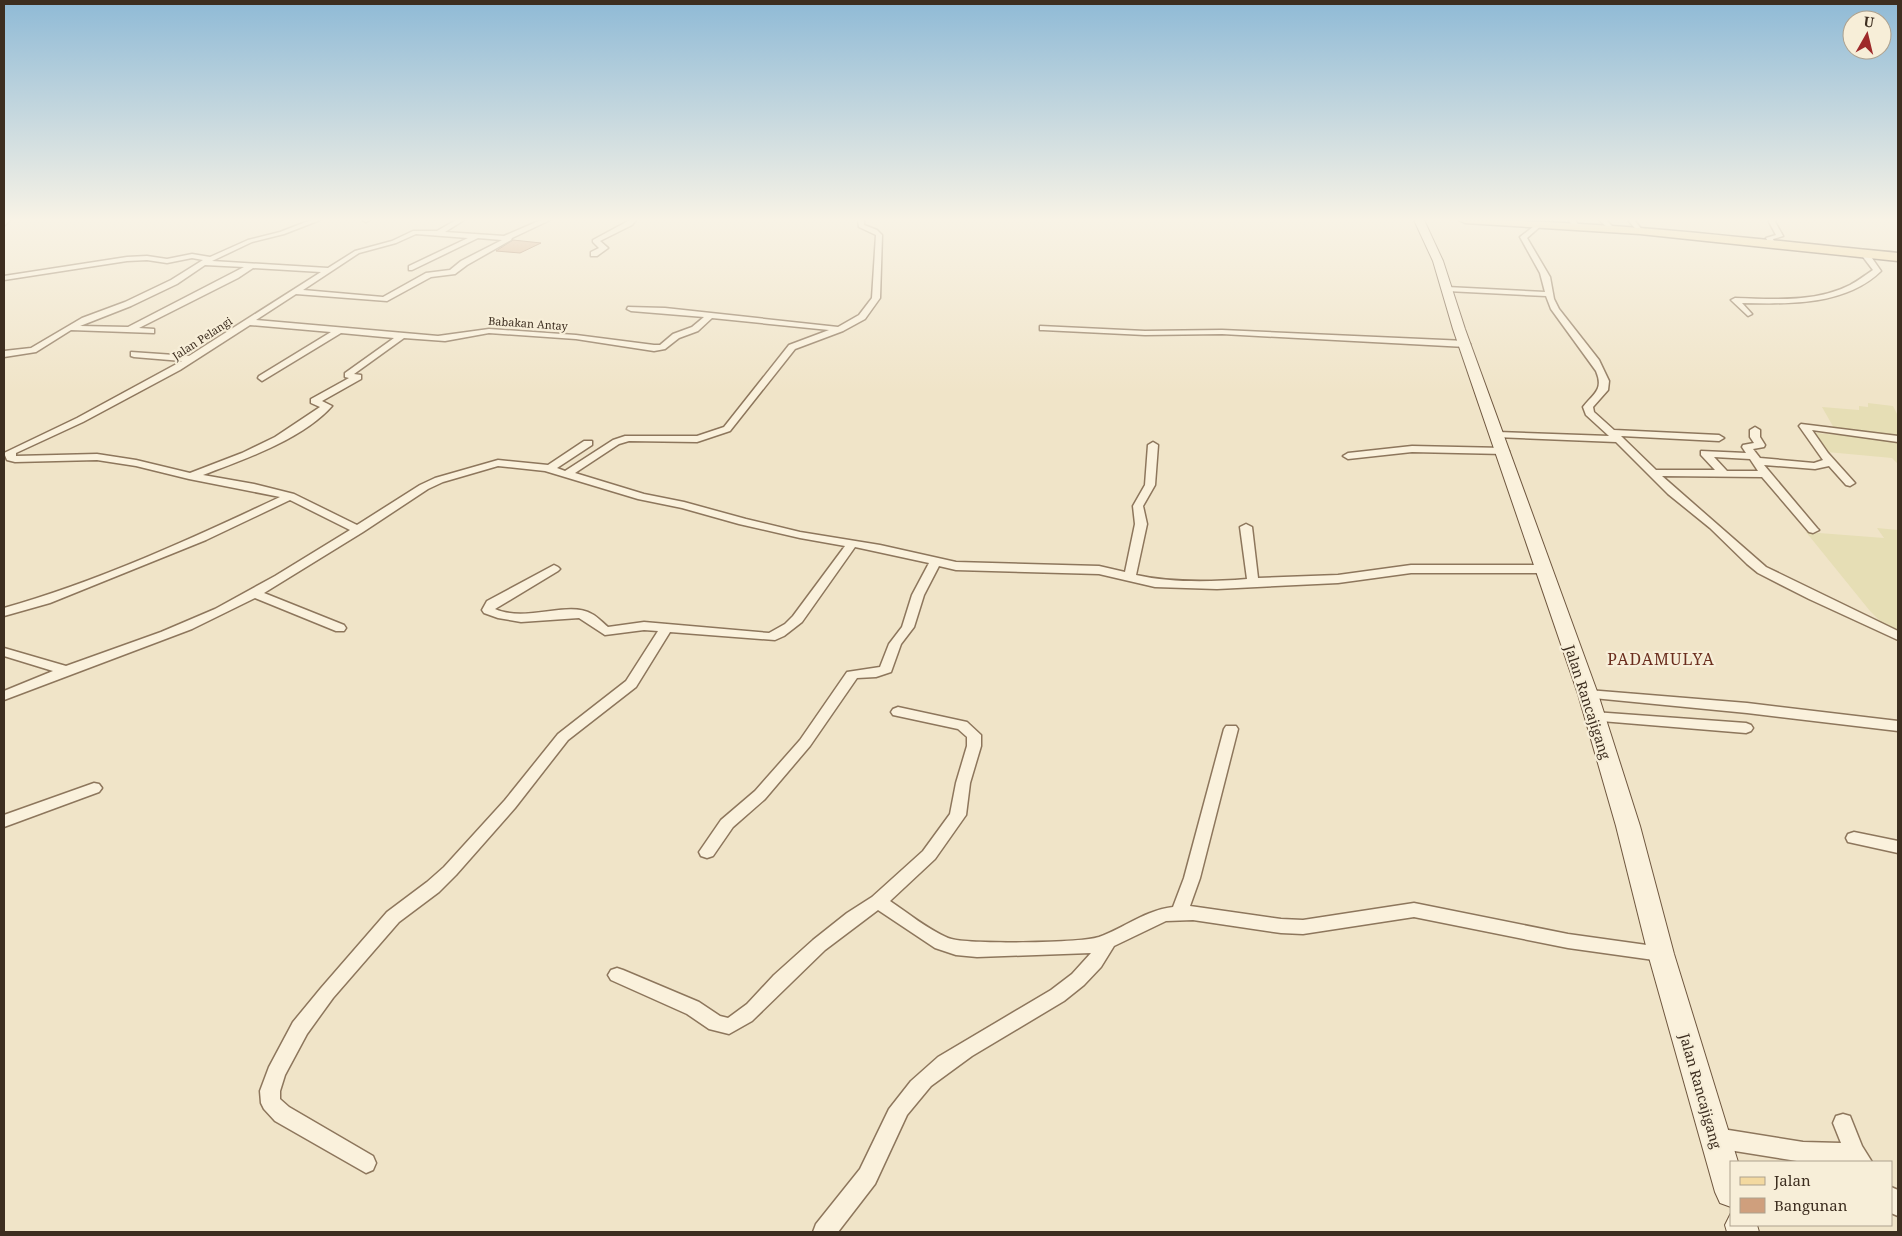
<svg xmlns="http://www.w3.org/2000/svg" width="1902" height="1236" viewBox="0 0 1902 1236" font-family="'Noto Serif',serif">
<style>
.farmland{fill:#e6deb5}
.building{fill:#cf9f7d;stroke:#8d5f41}
.lines{fill:none;stroke-linecap:round;stroke-linejoin:round}
.minor-casing{stroke:#8d765c;stroke-width:3}
.secondary-casing{stroke:#6f573f;stroke-width:2}
.primary-casing{stroke:#5b4430;stroke-width:3}
.minor{fill:#faf1dc;fill-rule:evenodd}
.secondary{fill:#faf1dc;fill-rule:evenodd}
.primary{fill:#f3d9a0;fill-rule:evenodd}
.labels{text-anchor:middle;dominant-baseline:central;stroke-width:4.5;stroke-linejoin:round;paint-order:stroke}
.far-street-label{font-size:11px;fill:#3d2e20;stroke:#f7eed8}
.street-label{font-size:14px;fill:#3d2e20;stroke:#f7eed8}
.quarter-label{font-size:16px;letter-spacing:1px;fill:#6b2e1e;stroke:#f7eed8}
</style>
<rect width="100%" height="100%" fill="#f0e4c8"/>
<!-- farmland -->
<g class="farmland">
<path d="M1868,403L1893,406L1898,416V464L1892,458L1816,451L1804,432L1838,435L1822,407L1859,410V406L1868,407Z"/>
<path d="M1877,528L1898,530V639L1870,611L1806,532L1884,538Z"/>
</g>
<!-- building -->
<path class="building" d="M513,240L541,243L520,253L496,251Z"/>
<g class="lines">
<defs>
<g id="minor">
<path d="M4,220H10L4,226Z"/>
<path d="M311,220H320L284,234L252,242L212,261L328,268L355,251L392,241L413,231H437L456,220H464L445,232L504,236L541,220H550L512,238L511,240L467,265L455,274L431,277L387,301L296,294L256,320L438,336L489,329L576,335L654,345H660L673,334L692,327L704,317L631,311L627,309L628,307L665,308L838,327L859,315L872,298L876,235L859,227L858,220H864V225L877,230L882,235L880,298L865,319L843,331L795,349L730,431L697,442L629,441L619,444L575,473L644,494L684,502L746,519L800,532L880,545L956,562L1099,566L1125,572L1135,524L1133,506L1145,485L1148,445L1153,442L1158,445L1155,485L1143,506L1147,524L1136,575C1172,583 1210,582 1247,579L1240,527L1246,524L1252,527L1258,578L1338,575L1411,565H1543L1549,569L1543,573H1411L1338,583L1217,589L1155,587L1099,574L956,570L939,566L924,595L914,627L901,644L891,672L876,677L857,678L810,746L765,799L733,827L713,856L707,858L701,856L699,852L721,820L755,791L800,740L847,672L880,667L889,644L902,627L912,595L929,563L855,547L802,622L784,636L775,640L670,632L636,687L568,740L515,808L456,875L439,892L399,922L333,998L307,1034L285,1075L280,1091V1099L289,1107L373,1156L376,1163L373,1170L366,1173L275,1121L264,1109L261,1103L260,1091L269,1067L293,1022L321,988L387,912L427,882L444,867L505,800L558,734L626,681L658,631L644,630L605,635L579,618L521,622L498,618L484,613L482,610L487,601L554,565L558,567L560,569L558,571L495,609C526,623 568,600 592,614C598,617 603,623 608,627L644,622L769,633L785,624L793,616L845,546L800,538L739,524L682,508L638,499L545,471L498,466L443,482L428,489L363,532L264,593L344,625L346,628L344,631H336L255,598L192,629L4,700V691L53,671L4,656V648L66,666L161,632L215,609L275,576L350,530L290,500L206,540L50,603L4,616V608C99,581 191,539 280,497L189,479L136,466L97,460L15,462L7,460L4,453L77,418L182,361L134,357L131,356V352L189,356L321,272L253,268L238,278L139,328L154,329V333L71,330L36,352L4,357V351L31,348L82,318L125,302L171,280L203,260L192,258L167,263L147,260L127,261L4,280V276L127,257L147,256L167,259L192,254L210,257L248,240L280,232ZM416,234L468,238L409,266V270H412L478,238L502,240L461,261L450,270L426,273L383,297L303,290L359,253L396,243ZM205,265L244,267L128,327L80,326L131,306L177,284ZM712,318L829,330L789,345L724,427L697,436H625L613,440L565,471L557,468L592,445V441H584L548,465L498,460L435,478L420,485L357,525L294,494L254,484L203,475C243,460 303,439 332,406L322,401L361,379V375L354,374L404,338L445,341L489,333L576,339L654,351L665,349L679,338L698,331ZM250,325L331,332L259,376L258,378L262,381L341,333L394,338L345,373V377L349,378L311,399V403L320,407L275,437L242,453L190,473L136,460L97,454L16,456V453L83,422L180,370Z"/>
<path d="M362,220H369L366,222Z"/>
<path d="M630,220H636L632,225L600,241L608,248L597,256H591V252L599,248L593,242V240Z"/>
<path d="M1568,220H1575L1579,226L1574,227Z"/>
<path d="M1599,220H1606L1614,228L1609,229Z"/>
<path d="M1628,220H1634L1643,231L1642,232H1638Z"/>
<path d="M1768,220H1774L1783,236L1773,239L1775,244L1772,246L1770,245L1766,238L1776,235Z"/>
<path d="M1538,223L1543,224L1527,238L1550,277L1554,299L1559,309L1599,360L1609,381L1608,390L1593,407L1594,412L1614,430L1719,435L1724,438L1719,441L1621,436L1656,470H1715L1701,455V451L1746,453L1742,447L1743,445L1754,443L1750,437V430L1755,427L1760,430V437L1765,445L1764,447L1753,449L1760,458L1814,463L1823,460L1799,426L1801,424L1898,436V442L1812,430L1828,453L1855,483L1850,486L1846,485L1829,466L1815,469L1764,465L1817,528L1819,530L1813,533L1809,532L1762,477L1662,476L1766,567L1898,631V640L1809,599L1758,573L1747,564L1710,528L1668,494L1616,442L1495,437L1493,435L1498,432L1609,436L1586,415L1583,407C1594,393 1604,390 1596,371L1551,309L1546,296L1447,291L1443,289L1447,287L1545,292L1540,273L1520,237ZM1714,457L1750,459L1758,471H1727Z"/>
<path d="M1861,251H1867L1881,271C1845,306 1788,304 1742,303L1752,314L1748,316L1731,300L1735,298C1774,299 1814,303 1850,285C1858,281 1865,275 1873,270L1860,253Z"/>
<path d="M1040,326L1145,331L1222,330L1466,341L1470,344L1466,347L1222,334L1145,335L1043,330H1040Z"/>
<path d="M1412,446L1504,448L1509,451L1504,454L1412,452L1348,459L1343,456L1348,453Z"/>
<path d="M1588,690L1747,703L1898,721V731L1747,713L1583,697L1581,694L1583,691Z"/>
<path d="M898,707L967,722L981,735V746L970,783L966,815L935,859L890,901C908,913 927,929 948,938C964,945 1081,943 1099,937C1124,928 1146,910 1173,907L1184,878L1224,729L1226,726H1236L1238,729L1200,878L1190,906L1281,919L1303,920L1414,903L1568,934L1661,947L1667,949L1670,954L1667,959L1661,961L1568,948L1414,917L1303,934L1281,933L1193,920L1166,921L1114,946L1101,967L1084,985L1064,1001L972,1056L931,1086L907,1115L875,1184L838,1232H813L816,1224L860,1169L889,1109L911,1081L938,1057L1051,990L1072,974L1091,953L977,957L956,955L935,948L878,910L825,950L752,1021L729,1034L709,1029L687,1014L611,980L608,975L611,970L617,968L623,970L699,1002L720,1016L728,1018L747,1004L774,975L813,940L847,913L872,897L923,851L950,814L956,783L967,746V737L958,729L893,715L891,712L893,709Z"/>
<path d="M1594,712L1746,723L1751,725L1753,728L1751,731L1746,733L1589,720L1587,717L1589,714Z"/>
<path d="M94,783L99,784L102,788L99,792L4,827V815Z"/>
<path d="M1854,832L1898,841V853L1848,842L1846,838L1848,834Z"/>
<path d="M1843,1114L1850,1116L1862,1146L1872,1162H1803L1716,1148L1709,1145L1706,1138L1709,1131L1716,1128L1803,1142L1841,1143L1833,1123L1836,1116Z"/>
<path d="M1891,1187L1898,1190V1216L1891,1213Z"/>
</g>
<g id="secondary">
<path d="M1414,220H1424L1443,261L1465,329L1598,694L1640,826L1674,954L1738,1162H1731V1207L1720,1203L1715,1192L1648,954L1616,826L1578,694L1453,329L1433,261Z"/>
<path d="M1731,1213V1225H1757L1759,1232H1727L1725,1225Z"/>
</g>
<path id="primary" d="M1459,220C1606,220 1752,239 1898,253V261L1640,234L1465,223Z"/>
</defs>
<!-- minor casing -->
<use href="#minor" class="minor-casing"/>
<!-- secondary casing -->
<use href="#secondary" class="secondary-casing"/>
<!-- primary casing -->
<use href="#primary" class="primary-casing"/>
<!-- minor -->
<use href="#minor" class="minor"/>
<!-- secondary -->
<use href="#secondary" class="secondary"/>
<!-- primary -->
<use href="#primary" class="primary"/>
</g>
<!-- sky -->
<linearGradient id="sky" x2="0" y2="1"><stop stop-color="#8fbad6"/><stop offset="0.56" stop-color="#f8f3e6"/><stop offset="1" stop-color="#f8f3e6" stop-opacity="0"/></linearGradient>
<rect width="1902" height="393" fill="url(#sky)"/>
<g class="labels">
<!-- far-street labels -->
<g class="far-street-label">
<text transform="translate(528 323) rotate(4)">Babakan Antay</text>
<text transform="translate(202 338) rotate(-33)">Jalan Pelangi</text>
</g>
<!-- street labels -->
<g class="street-label">
<text transform="translate(1588 702) rotate(72)">Jalan Rancajigang</text>
<text transform="translate(1701 1091) rotate(74)">Jalan Rancajigang</text>
</g>
<!-- quarter labels -->
<g class="quarter-label">
<text x="1661" y="659">PADAMULYA</text>
</g>
</g>
<!-- border -->
<rect width="1902" height="1236" fill="none" stroke="#3d2e20" stroke-width="10"/>
<!-- legend -->
<rect x="1730" y="1161" width="162" height="65" fill="#f7eed8" stroke="#ada18e"/>
<rect x="1740" y="1177" width="25" height="8" fill="#f3d9a0" stroke="#ada18e"/>
<text x="1774" y="1186" font-size="15" fill="#3d2e20">Jalan</text>
<rect x="1740" y="1198" width="25" height="15" fill="#cf9f7d" stroke="#ada18e"/>
<text x="1774" y="1211" font-size="15" fill="#3d2e20">Bangunan</text>
<!-- north arrow -->
<g transform="translate(1867 35) rotate(8)"><circle r="24" fill="#f7eed8" stroke="#ada18e"/>
<path d="M0-4L9 19L0 12L-9 19Z" fill="#9e2a2b"/>
<text y="-8" font-size="14" font-weight="bold" text-anchor="middle" fill="#3d2e20">U</text>
</g>
</svg>
